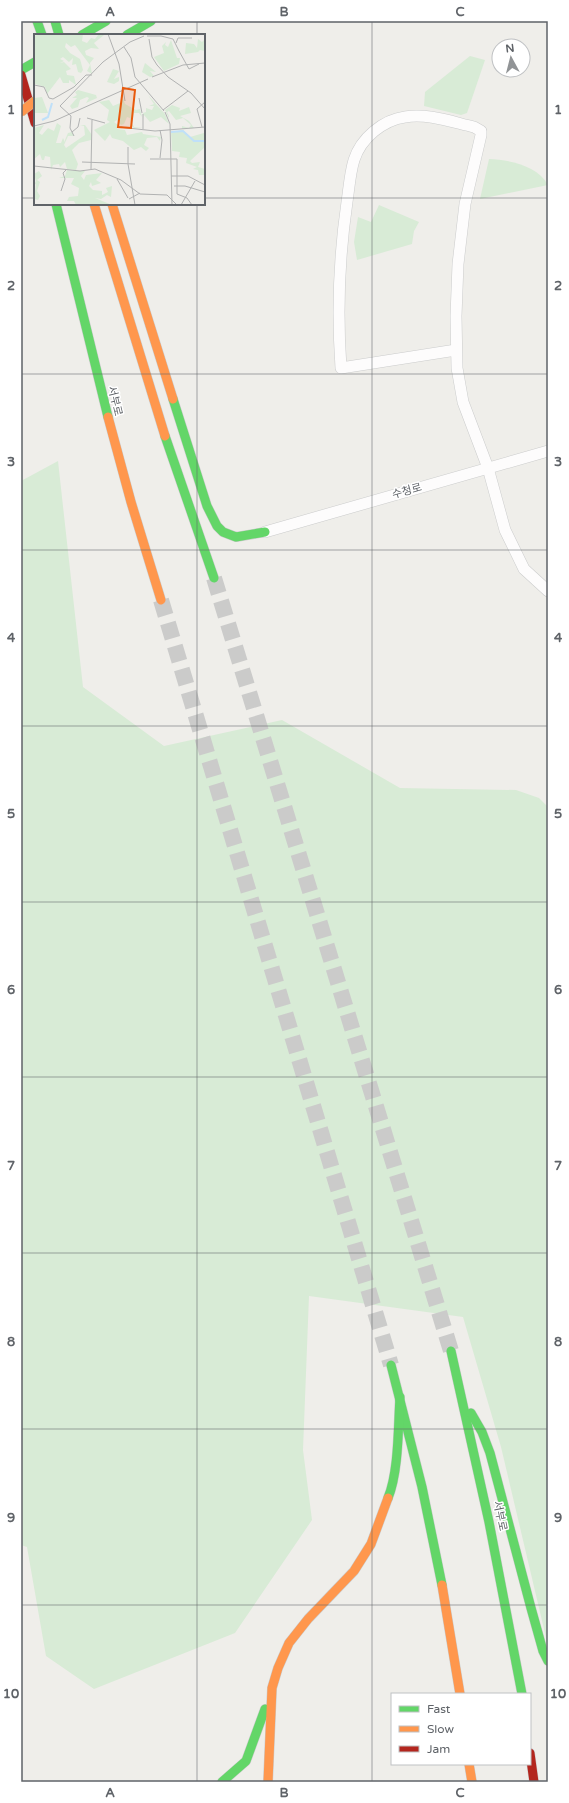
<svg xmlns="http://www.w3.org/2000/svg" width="569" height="1803" viewBox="0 0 569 1803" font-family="'Varela Round','Noto Sans KR',sans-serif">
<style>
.green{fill:#d8ebd6}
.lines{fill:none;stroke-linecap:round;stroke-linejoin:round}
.secondary-tunnel{stroke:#cbcbca;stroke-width:16;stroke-dasharray:16 8;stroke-linecap:butt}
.street-casing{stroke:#cbcccc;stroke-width:12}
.fast-casing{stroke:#cacacb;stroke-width:10}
.slow-casing{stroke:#cacacb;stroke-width:10}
.jam-casing{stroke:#cacacb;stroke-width:10}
.street{stroke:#fdfcfc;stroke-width:11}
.fast{stroke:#63d668;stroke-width:9}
.slow{stroke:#ff974d;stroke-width:9}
.jam{stroke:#b3261e;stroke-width:9}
.slow-bridge-casing{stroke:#c8b996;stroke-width:10;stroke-linecap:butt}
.slow-bridge{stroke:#ff974d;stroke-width:9}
.grid{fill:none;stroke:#5f6368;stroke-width:1;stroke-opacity:0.55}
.labels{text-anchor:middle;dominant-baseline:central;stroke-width:3;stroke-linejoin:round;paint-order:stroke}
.street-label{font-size:11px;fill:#5f6368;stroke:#fff}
.inset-river{fill:none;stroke:#bfe0f9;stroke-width:2}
.inset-road{fill:none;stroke:#b1b2b2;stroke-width:1}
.view{fill:#e8590c;fill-opacity:0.15;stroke:#e8590c;stroke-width:2}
.inset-edge{fill:none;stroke:#5f6368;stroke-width:2}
.neatline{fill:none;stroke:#5f6368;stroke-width:1.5}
.grid-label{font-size:13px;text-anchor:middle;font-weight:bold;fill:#5f6368}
</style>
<rect width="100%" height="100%" fill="#efeeea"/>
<!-- green -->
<g class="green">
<path d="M470,56L485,60L467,113L461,115L424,106L425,92Z"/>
<path d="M489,159C509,160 537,165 548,185L480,199Z"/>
<path d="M379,205L419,222L414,231L412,244L357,260L354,242L358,217L371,222Z"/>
<path d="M58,461L83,687L164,746L282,720L400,788L516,790L539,798L548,807V1646L501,1447L463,1317L309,1296L303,1450L312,1520L235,1633L94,1689L46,1656L27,1547L21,1545V481Z"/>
</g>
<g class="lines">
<!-- secondary-tunnel -->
<g class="secondary-tunnel">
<path d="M214,578L451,1351"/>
<path d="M161,600L391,1365"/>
</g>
<defs>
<g id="street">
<path d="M456,350L341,368C337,312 339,257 347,202C349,188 350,173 354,160C361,138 383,120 405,117C427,113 452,122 474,127L481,131V135L465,204L458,264L456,316L457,368L463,402L488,468L505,530L524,569L548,591"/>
<path d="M265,532L548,451"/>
</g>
<g id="fast">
<path d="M37,21L42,35"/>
<path d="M55,21L59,35"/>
<path d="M82,35L106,21"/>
<path d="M127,35L151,21"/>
<path d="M21,70L35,62"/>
<path d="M56,204L108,417"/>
<path d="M173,399L207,506L217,526L223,532L236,537L265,532"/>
<path d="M165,436L214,578"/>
<path d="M451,1351L489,1522L522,1694"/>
<path d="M391,1365L422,1487L442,1585"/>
<path d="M471,1413L482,1432L490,1453L531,1608L543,1651L548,1661"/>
<path d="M388,1498C399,1471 398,1427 400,1397"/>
<path d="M222,1782L246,1761L265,1709"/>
</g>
<g id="slow">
<path d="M94,204L165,436"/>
<path d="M112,204L173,399"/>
<path d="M108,417L131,502L161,600"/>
<path d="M442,1585L460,1694"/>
<path d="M469,1764L472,1782"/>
<path d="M268,1782L272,1688L278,1668L289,1643L308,1619L354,1571L371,1544L388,1498"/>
</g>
<g id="jam">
<path d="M21,75L35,123"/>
<path d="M530,1753L534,1782"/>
</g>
</defs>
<!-- street casing -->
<use href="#street" class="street-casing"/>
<!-- fast casing -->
<use href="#fast" class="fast-casing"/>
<!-- slow casing -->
<use href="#slow" class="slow-casing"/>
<!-- jam casing -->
<use href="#jam" class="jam-casing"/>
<!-- street -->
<use href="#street" class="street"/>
<!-- fast -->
<use href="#fast" class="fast"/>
<!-- slow -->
<use href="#slow" class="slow"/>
<!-- jam -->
<use href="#jam" class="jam"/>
<defs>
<path id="slow-bridge" d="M21,112L35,101"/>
</defs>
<!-- slow-bridge casing -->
<use href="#slow-bridge" class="slow-bridge-casing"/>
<!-- slow-bridge -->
<use href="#slow-bridge" class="slow-bridge"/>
</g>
<!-- grid -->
<path class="grid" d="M197,21V35M372,21V1782M21,198H35M204,198H548M197,204V1782M21,374H548M21,550H548M21,726H548M21,902H548M21,1077H548M21,1253H548M21,1429H548M21,1605H548"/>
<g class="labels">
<!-- street labels -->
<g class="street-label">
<text transform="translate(115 401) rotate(76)">서부로</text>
<text transform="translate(407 491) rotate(-16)">수청로</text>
<text transform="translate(500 1516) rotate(78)">서부로</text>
</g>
</g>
<!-- overview -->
<g transform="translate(34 34)">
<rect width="171" height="171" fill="#efeeea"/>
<path d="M7,0H49L48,7L53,9L57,4L61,5L65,0L70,1L60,9L65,15L57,14L51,17L52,21L60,24L56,29L58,40L53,37L56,31L41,11L37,13L32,9L31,13L36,19L46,25L49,36L47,39L44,38L42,30L38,31L39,24L35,28L29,23L26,25L30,27L26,29L30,28L37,35L32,37L33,41L40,42L42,51L35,46V49H29L26,43L13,60L11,53L1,50L0,44V2ZM164,5L168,8L171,5V17L166,16L164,18L151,20L152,9L160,10L163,14ZM137,6L143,24H146L145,30L130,37L120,23L130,19L128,12L132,8L131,11L134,13ZM111,29L122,38L116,37L120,42L116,43L108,38ZM79,35L85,37L80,45L85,43V47L80,50L73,48ZM44,56L62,61L63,64L52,69L55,64L53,63L46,66L44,73L38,75L36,72L43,64H38L43,61L41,58ZM114,61L131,80L135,90L127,83L116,88L110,81V85L109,79L112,78V74L118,76L120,72H115L120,70ZM8,63L14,79H0V64ZM89,64L91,70L102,76L106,75L108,83L105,79H100L98,89L100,93L109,94H100L97,91L96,84L93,83L90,90L87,91L83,86L80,88L84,91L83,95L91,96L93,101L108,98L109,100L127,103L126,107L123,103L113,104L110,111L115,114L112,117L107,113L100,116L89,107L78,104L76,100L71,107L60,96L76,88L73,86L75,76L65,68L75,66L79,72L86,69ZM138,71L146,74L145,77L155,73L157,79L146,82L155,87L160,94L148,95V92L155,94L157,91L149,84L142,86L135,77L133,78L135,82V84L131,76ZM23,89L27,92L22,109H27L29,104L31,108V106L34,99L38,98L40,102H34L30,111L32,114L51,101L50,92L46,91H51L58,101L57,106L45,109L38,116L44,130L42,136L33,135L31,128L26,133L25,130L19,131L17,136L16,123L11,122L10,126H8L6,120L0,125V94L10,91L5,99L8,101L14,94L20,97ZM149,96L156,103L170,99L171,113L156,127L158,129L166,128L164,133L171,135V141H165L164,136L159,135L163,133L152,129L153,124L145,123L146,118L138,117L137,98ZM33,136L51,137L47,142L50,146L52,141L68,139L62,146L67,149L58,152L57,148L55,152L59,156L68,157V161L74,158L72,154L78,152L77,163L73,161L67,165L61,164L78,171H42L40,167H33L35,163L44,162L45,154L37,150L40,144H25L31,142ZM5,137L8,142L3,146L6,148L3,157L6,162L4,166L0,165L2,150L0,151L2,147L0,140Z" fill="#d8ebd6"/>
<path class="inset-river" d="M8,86L14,83L18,69M137,98L149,97L160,107H171"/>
<path class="inset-road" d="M74,0L85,30L91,67M113,2H127M127,2L139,5L145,17M115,5L118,23L123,31L134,43L157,59L171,75M142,9L144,4H158M90,13L97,24L101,43L130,77M145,17L155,35L165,30M118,43L149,31L171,29M0,51L10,53L15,64L19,65L40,53L52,41H58M105,64L108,79M26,72L69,28L96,8L110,2M26,72L37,82L36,94L40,102M129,76L154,57M131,78L136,90L138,171M109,80V95M53,84L71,89M0,92L20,87L114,45M85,93L121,97L171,93M168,93L163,75L171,68M38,98L44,93L46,84M126,124L128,106L126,96M116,125H143V160L153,164L158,171M48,128L101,130M94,130L101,171M94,130V113M0,132L46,137L61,135L87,146L106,160L133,161L143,171M57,135L58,86M137,142H154L171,151M83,145L94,164M140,152H151L171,158M27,157L31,145L29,139L32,136M95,165L106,159M147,171L161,147"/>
<path class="view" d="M89,54L101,56L97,94L84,93Z"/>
<rect width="171" height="171" class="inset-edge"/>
</g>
<!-- border -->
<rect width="569" height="1803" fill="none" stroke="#ffffff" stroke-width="44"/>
<!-- legend -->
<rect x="391" y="1693" width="140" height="72" fill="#ffffff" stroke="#bfc1c3"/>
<rect x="399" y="1706" width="20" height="6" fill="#63d668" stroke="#bfc1c3"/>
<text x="427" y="1713" font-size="12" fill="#5f6368">Fast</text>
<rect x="399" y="1726" width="20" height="6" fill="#ff974d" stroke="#bfc1c3"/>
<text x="427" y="1733" font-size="12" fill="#5f6368">Slow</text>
<rect x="399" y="1746" width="20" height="6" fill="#b3261e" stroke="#bfc1c3"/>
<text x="427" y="1753" font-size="12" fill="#5f6368">Jam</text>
<!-- north arrow -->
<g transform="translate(511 58) rotate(353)"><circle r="19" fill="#ffffff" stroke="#bfc1c3"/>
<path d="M0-3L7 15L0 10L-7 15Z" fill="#919496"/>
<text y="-6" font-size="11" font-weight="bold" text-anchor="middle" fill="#5f6368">N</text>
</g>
<rect x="22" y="22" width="525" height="1759" class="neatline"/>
<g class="grid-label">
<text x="110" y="16">A</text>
<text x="284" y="16">B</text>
<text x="460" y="16">C</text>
<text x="11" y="114">1</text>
<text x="558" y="114">1</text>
<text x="11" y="290">2</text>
<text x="558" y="290">2</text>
<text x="11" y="466">3</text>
<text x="558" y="466">3</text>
<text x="11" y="642">4</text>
<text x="558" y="642">4</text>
<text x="11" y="818">5</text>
<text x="558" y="818">5</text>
<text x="11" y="994">6</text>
<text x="558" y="994">6</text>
<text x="11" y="1170">7</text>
<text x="558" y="1170">7</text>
<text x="11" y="1346">8</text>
<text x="558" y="1346">8</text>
<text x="11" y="1522">9</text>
<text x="558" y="1522">9</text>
<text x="11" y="1698">10</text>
<text x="558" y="1698">10</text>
<text x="110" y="1797">A</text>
<text x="284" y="1797">B</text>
<text x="460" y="1797">C</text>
</g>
</svg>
